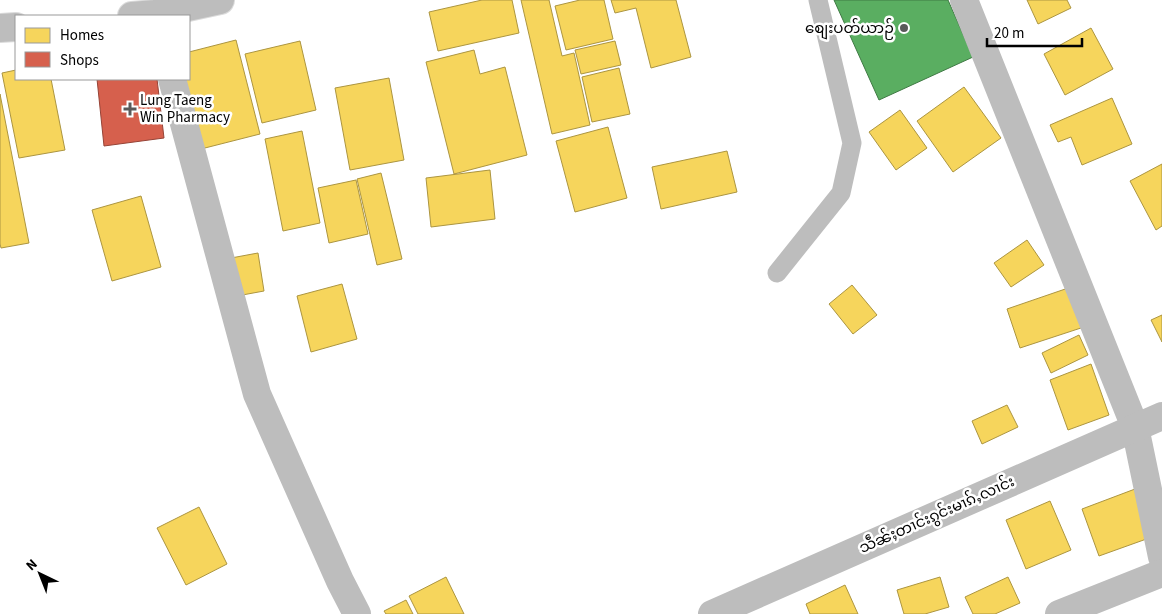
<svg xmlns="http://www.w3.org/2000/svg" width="1162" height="614" viewBox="0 0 1162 614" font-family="'Source Sans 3','Noto Sans Myanmar',sans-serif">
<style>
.homes{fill:#f6d55c;stroke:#ac9540}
.shops{fill:#d6604d;stroke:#964336}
.public{fill:#5aae61;stroke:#3f7a44}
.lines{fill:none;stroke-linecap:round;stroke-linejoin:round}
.highway-casing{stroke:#dbdbdb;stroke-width:30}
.lane{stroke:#bdbdbd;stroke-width:19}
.street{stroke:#bdbdbd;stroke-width:28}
.highway{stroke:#bdbdbd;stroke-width:28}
.poi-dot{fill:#595959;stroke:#fff;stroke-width:2}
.labels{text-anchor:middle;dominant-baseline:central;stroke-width:5;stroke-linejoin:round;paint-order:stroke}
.poi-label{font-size:15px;fill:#000;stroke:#fff;text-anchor:end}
.street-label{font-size:15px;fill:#000;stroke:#fff}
</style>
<rect width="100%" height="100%" fill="#fff"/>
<!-- homes -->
<g class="homes">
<path d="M482,0H512L519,33L438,51L429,12Z"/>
<path d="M521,0H549L562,56L574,53L590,125L552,134Z"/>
<path d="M580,0H604L613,39L566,50L555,6Z"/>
<path d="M611,0H676L691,57L651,68L636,8L615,13Z"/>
<path d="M1027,0H1067L1071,8L1038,24Z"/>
<path d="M1091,28L1113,69L1065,95L1044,54Z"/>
<path d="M236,40L260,134L201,149L183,79H189V52Z"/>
<path d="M300,41L316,110L262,123L245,54Z"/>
<path d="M615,41L621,65L581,74L575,50Z"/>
<path d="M474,50L480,74L505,67L527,155L454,174L426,62Z"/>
<path d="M619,68L630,114L592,122L582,77Z"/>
<path d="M16,70V79H51L65,150L19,158L2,73Z"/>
<path d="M389,78L404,160L350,170L335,88Z"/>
<path d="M964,87L1001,138L953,172L917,121Z"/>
<path d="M0,94L29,243L1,248L0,244Z"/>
<path d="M1112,98L1132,144L1082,165L1071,137L1058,142L1050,125Z"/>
<path d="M900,110L927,148L896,170L869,132Z"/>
<path d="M608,127L627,198L575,212L556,141Z"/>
<path d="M302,131L320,223L283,231L265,139Z"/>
<path d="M727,151L737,192L661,209L652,167Z"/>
<path d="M1162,164V226L1156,230L1130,181Z"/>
<path d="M490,170L495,219L431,227L426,178Z"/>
<path d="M381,173L402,259L377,265L357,179Z"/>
<path d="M356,180L368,234L329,243L318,188Z"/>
<path d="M141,196L161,267L112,281L92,210Z"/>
<path d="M1027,240L1044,265L1011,287L994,263Z"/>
<path d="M258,253L264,291L237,296L231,258Z"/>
<path d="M342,284L357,339L311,352L297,296Z"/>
<path d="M852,285L877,315L853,334L829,304Z"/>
<path d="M1074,286L1087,326L1020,348L1007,309Z"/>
<path d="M1162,315V342L1151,320Z"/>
<path d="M1079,335L1088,355L1051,373L1042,353Z"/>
<path d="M1091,364L1109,415L1068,430L1050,380Z"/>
<path d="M1007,405L1018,427L982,444L972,421Z"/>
<path d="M1135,489L1152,537L1099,556L1082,509Z"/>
<path d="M1050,501L1071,550L1026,569L1006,520Z"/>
<path d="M199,507L227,564L186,585L157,528Z"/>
<path d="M446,577L464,614H418L409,596Z"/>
<path d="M940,577L949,607L925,614H904L897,590Z"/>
<path d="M1008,577L1020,603L995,614H973L965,597Z"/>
<path d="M845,585L858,614H810L806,604Z"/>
<path d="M406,600L413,614H386L384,611Z"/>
</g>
<!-- shops -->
<path class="shops" d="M97,79H157L164,138L104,146Z"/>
<!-- public -->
<path class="public" d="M834,0H948L973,57L879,100Z"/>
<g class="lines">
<defs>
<g id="highway">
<path d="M132,16L155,14L220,0"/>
<path d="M0,28L16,27"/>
</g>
</defs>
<!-- highway casing -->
<use href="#highway" class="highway-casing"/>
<!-- lane -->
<path class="lane" d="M777,273L841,193L852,143L818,0"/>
<!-- street -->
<g class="street">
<path d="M964,0L1135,427L1162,557"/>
<path d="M172,79L257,394L340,581L357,614"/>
<path d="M712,614L1162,416"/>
<path d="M1059,614L1162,573"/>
</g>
<!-- highway -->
<use href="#highway" class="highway"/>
</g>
<!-- markers -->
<g class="poi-dot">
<circle cx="904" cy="28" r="5"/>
<path d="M127.5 101.5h5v5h5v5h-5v5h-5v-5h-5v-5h5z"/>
</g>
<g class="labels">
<!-- poi labels -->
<g class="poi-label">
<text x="894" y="28">စျေးပတ်ယာဉ်</text>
<text x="140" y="100" text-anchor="start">Lung Taeng<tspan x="140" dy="17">Win Pharmacy</tspan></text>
</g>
<!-- street labels -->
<g class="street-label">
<text transform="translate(937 515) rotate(-24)">သဵၼ်ႈတၢင်းၵွင်းမၢၵ်ႇလၢင်း</text>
</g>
</g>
<!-- legend -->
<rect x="15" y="15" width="175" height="65" fill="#ffffff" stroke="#999999"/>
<rect x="25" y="28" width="25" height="15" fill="#f6d55c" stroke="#999999"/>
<text x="60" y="40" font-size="15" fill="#000000">Homes</text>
<rect x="25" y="52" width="25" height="15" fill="#d6604d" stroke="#999999"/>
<text x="60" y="65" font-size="15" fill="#000000">Shops</text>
<!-- north arrow -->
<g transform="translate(40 574) rotate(317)" stroke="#ffffff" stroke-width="4" paint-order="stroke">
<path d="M0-4L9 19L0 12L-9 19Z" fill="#000000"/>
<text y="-8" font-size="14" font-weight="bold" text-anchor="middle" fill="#000000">N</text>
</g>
<!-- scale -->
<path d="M987 38v8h95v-8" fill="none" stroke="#000000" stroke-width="2.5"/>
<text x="994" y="38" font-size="15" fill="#000000" stroke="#ffffff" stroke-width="4" paint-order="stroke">20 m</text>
</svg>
